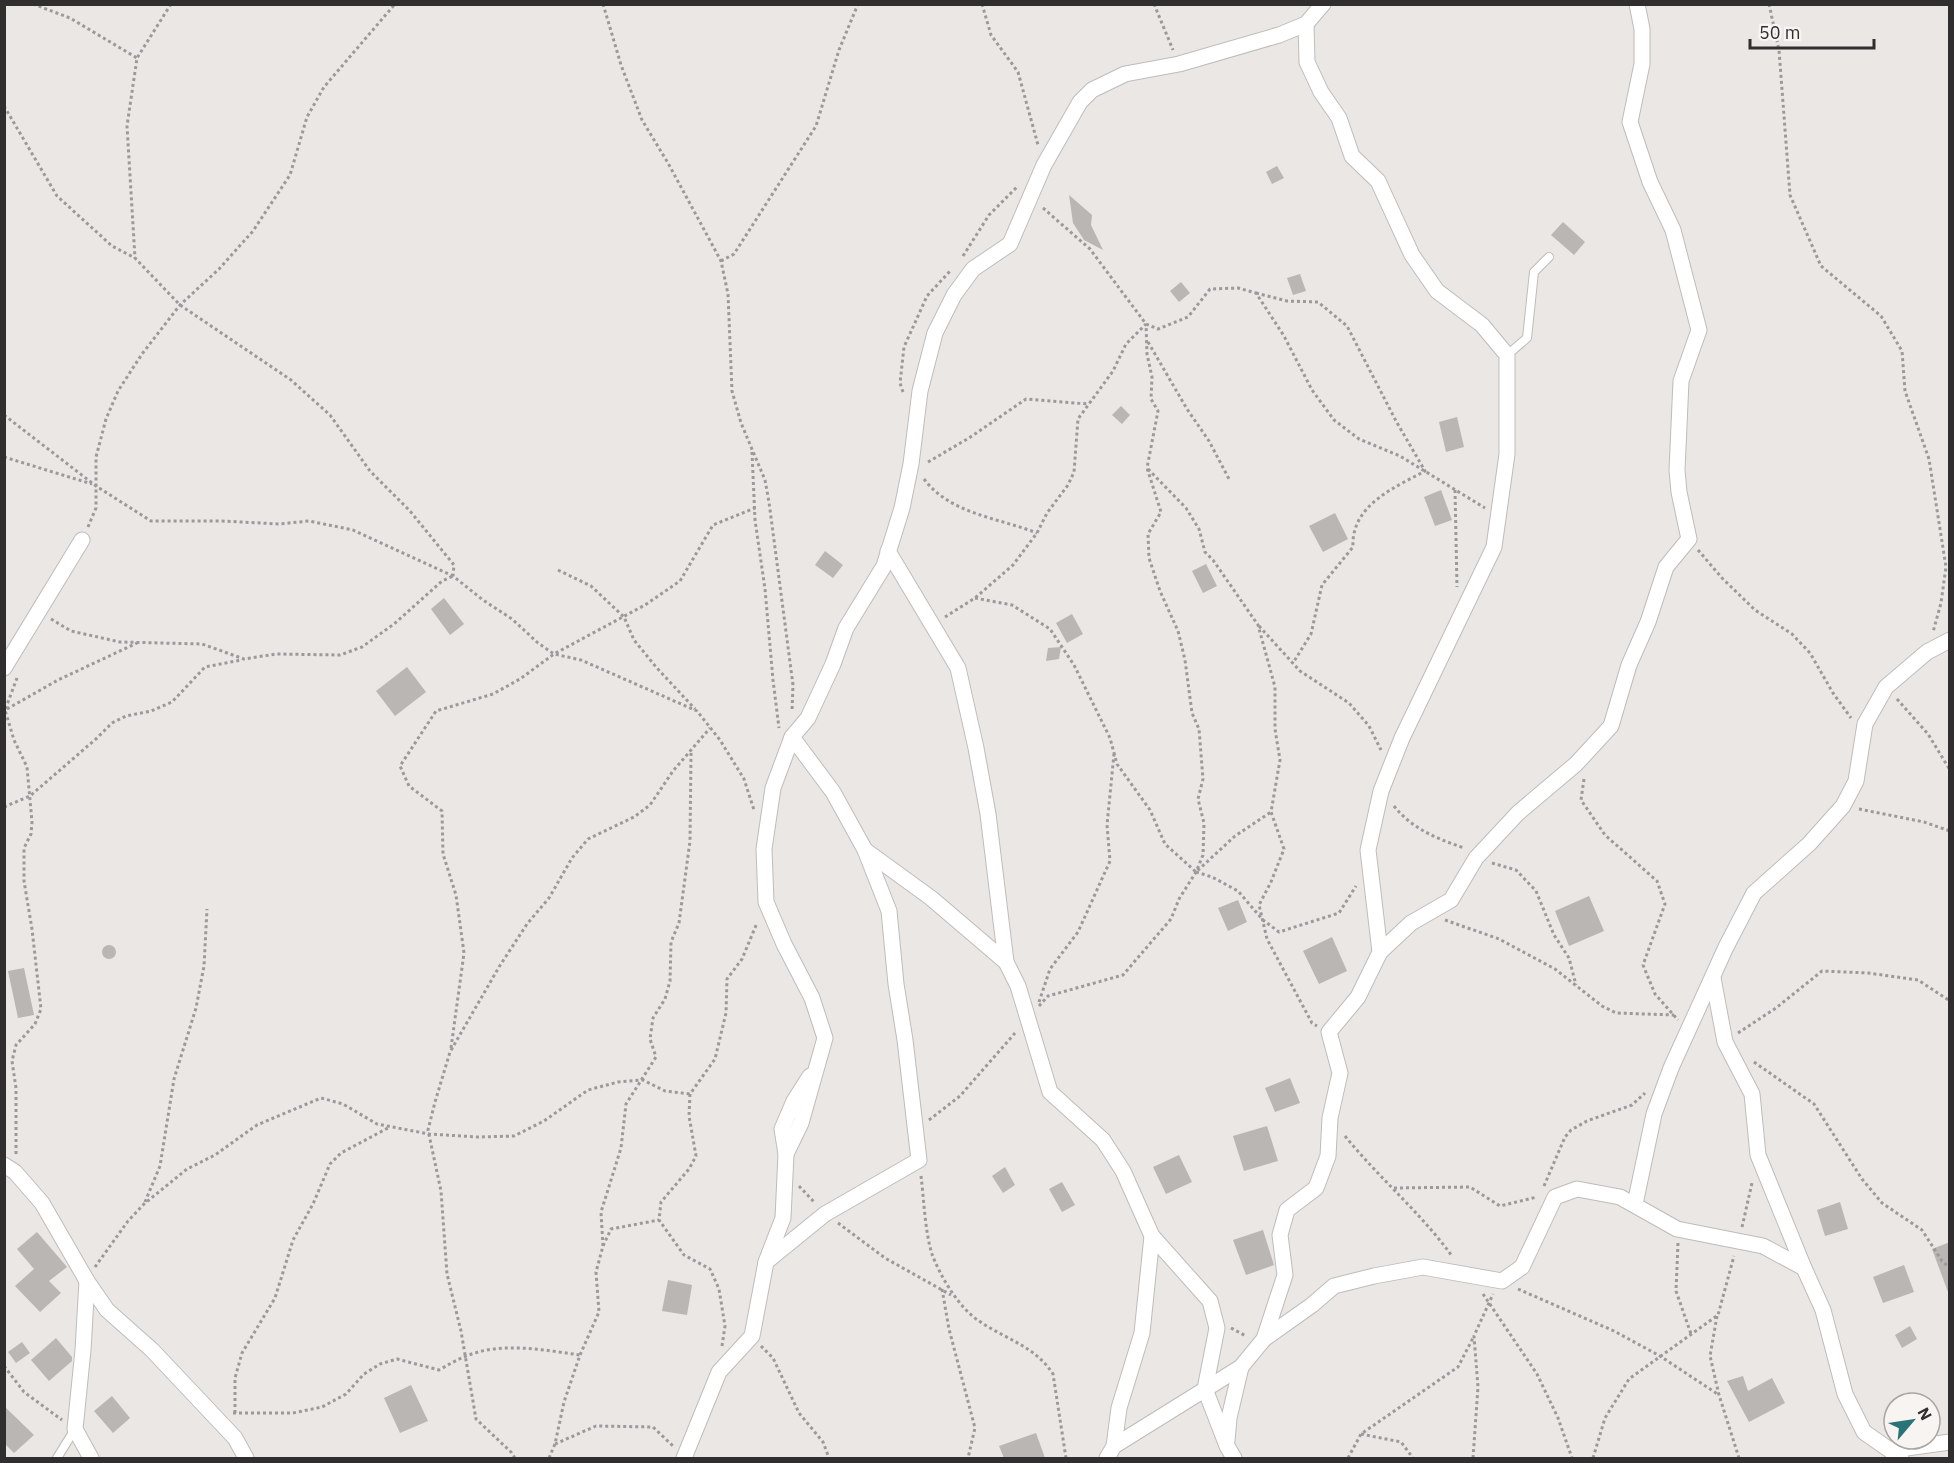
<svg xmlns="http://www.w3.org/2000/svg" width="1954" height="1463" viewBox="0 0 1954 1463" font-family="'IBM Plex Sans',sans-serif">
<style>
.building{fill:#b9b6b4}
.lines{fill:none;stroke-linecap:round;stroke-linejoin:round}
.service-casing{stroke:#bfbcba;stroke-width:10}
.minor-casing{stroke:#bfbcba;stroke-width:17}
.path{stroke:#9c9a99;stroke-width:3;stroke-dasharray:3 3;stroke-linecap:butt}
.service{stroke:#fff;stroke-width:8}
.minor{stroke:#fff;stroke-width:15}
</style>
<rect width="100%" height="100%" fill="#eae7e5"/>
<!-- building -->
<g class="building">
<path d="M1277,166L1284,178L1272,184L1266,172Z"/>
<path d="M1069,195L1092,215L1091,225L1103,250L1084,240L1073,223Z"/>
<path d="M1563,222L1585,242L1574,255L1551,235Z"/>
<path d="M1300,274L1306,291L1293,295L1287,278Z"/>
<path d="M1181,282L1190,293L1179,302L1170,291Z"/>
<path d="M1121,406L1130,415L1122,424L1112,415Z"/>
<path d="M1457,417L1464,447L1446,452L1439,422Z"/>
<path d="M1441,490L1452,520L1435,526L1424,497Z"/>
<path d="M1335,513L1348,539L1323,552L1309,526Z"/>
<path d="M825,551L843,565L833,578L815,565Z"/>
<path d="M1206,564L1217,586L1203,593L1192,571Z"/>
<path d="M444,598L464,624L450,635L431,609Z"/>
<path d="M1072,614L1083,634L1067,643L1056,623Z"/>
<path d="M1061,647L1059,659L1046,661L1048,648Z"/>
<path d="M407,667L426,692L395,716L376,691Z"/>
<path d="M1589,896L1604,931L1569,946L1555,911Z"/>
<path d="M1238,900L1247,922L1228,931L1218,908Z"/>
<path d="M1332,937L1347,971L1319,984L1303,951Z"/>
<circle cx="109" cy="952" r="7"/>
<path d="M24,968L34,1015L18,1018L8,971Z"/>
<path d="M1290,1078L1300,1103L1275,1112L1265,1088Z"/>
<path d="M1267,1126L1278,1161L1244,1171L1233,1136Z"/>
<path d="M1179,1155L1192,1182L1166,1194L1153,1167Z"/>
<path d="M1005,1167L1015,1185L1003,1193L992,1176Z"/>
<path d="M1062,1182L1075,1205L1062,1212L1049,1189Z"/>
<path d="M1840,1202L1848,1229L1825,1236L1817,1210Z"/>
<path d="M1263,1230L1274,1265L1246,1275L1233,1240Z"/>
<path d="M37,1232L67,1267L49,1281L61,1293L40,1312L15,1286L34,1269L17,1249Z"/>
<path d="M1950,1242V1292H1948L1932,1249Z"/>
<path d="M1904,1265L1914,1292L1883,1303L1873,1277Z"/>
<path d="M668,1280L692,1285L687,1315L662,1311Z"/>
<path d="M1910,1326L1917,1339L1902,1348L1895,1335Z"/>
<path d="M56,1338L72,1357V1361L49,1381L31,1360Z"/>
<path d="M22,1342L30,1353L16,1363L8,1352Z"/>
<path d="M1743,1376L1748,1391L1772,1378L1785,1403L1749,1422L1727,1381Z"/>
<path d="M411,1385L428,1421L400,1433L384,1398Z"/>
<path d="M112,1396L130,1418L113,1433L94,1411Z"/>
<path d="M4,1406L34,1435L14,1453L4,1443Z"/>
<path d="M1036,1433L1045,1458H1004L999,1446Z"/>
</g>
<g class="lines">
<defs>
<g id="service">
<path d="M1507,355L1527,338L1534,272L1549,257"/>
<path d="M57,1458L75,1429"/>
</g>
<g id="minor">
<path d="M1306,24L1307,62L1321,92L1339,118L1352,156L1378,181L1412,255L1437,291L1482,325L1507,355V454L1494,547L1402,738L1381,791L1368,850L1380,952"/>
<path d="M888,551L958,668L976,748L988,814L1006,962L1018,986L1050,1092L1103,1140L1123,1171L1152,1236L1210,1301L1217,1328L1205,1389L1227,1446L1234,1458"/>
<path d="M4,668L82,540"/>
<path d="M865,850L931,898L1006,962"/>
<path d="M1713,978L1725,1042L1752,1094L1758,1155L1804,1268"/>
<path d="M786,1154L801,1123L825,1038L812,998L784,944L766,902L764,849L773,788L792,737L808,718L833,664L846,628L884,566L902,508L911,464L920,391L935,333L954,295L973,269L1010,244L1044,165L1080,102L1092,90L1125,74L1179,64L1279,35L1306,24L1323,4"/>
<path d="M4,1165L15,1172L42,1203L87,1281L107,1310L152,1350L235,1438L246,1458"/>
<path d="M1635,1204L1654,1114L1671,1068L1726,947L1754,893L1809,844L1843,806L1856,781L1865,724L1886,687L1927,652L1950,640"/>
<path d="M766,1262L825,1214L919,1160L905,1040L896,984L889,911L865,850L833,792L792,737"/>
<path d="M87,1281L83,1350L75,1429L91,1458"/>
<path d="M1264,1339L1312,1305L1334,1286L1374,1276L1423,1267L1502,1281L1522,1267L1555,1197L1577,1189L1620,1197L1677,1229L1763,1246L1804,1268L1823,1310L1845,1394L1864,1432L1901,1458"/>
<path d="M1227,1441L1229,1418L1241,1367"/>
<path d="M1114,1446L1241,1367L1264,1339L1285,1275L1280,1235L1287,1210L1316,1188L1328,1156L1330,1118L1340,1073L1329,1032L1358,997L1380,952L1411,923L1451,900L1476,858L1518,813L1576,764L1611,726L1629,665L1648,622L1666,567L1689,539L1679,492L1677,470L1681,381L1699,330L1673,230L1650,182L1630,122L1642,64V29L1637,4"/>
<path d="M1892,1450L1950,1442"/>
<path d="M684,1458L719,1372L752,1336L766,1262L783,1218L786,1154L782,1129L794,1101L810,1076"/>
<path d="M1107,1458L1114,1446L1119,1408L1142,1333L1152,1236"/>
</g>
</defs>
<!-- service casing -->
<use href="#service" class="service-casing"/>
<!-- minor casing -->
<use href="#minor" class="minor-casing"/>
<!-- path -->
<g class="path">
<path d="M33,4L70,18L137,58"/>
<path d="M171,4L137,58L127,126L135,258L180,305L291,380L330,415L370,471L410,511L454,565L453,576L483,600L512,619L538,643L554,654L581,660L697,711L720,740L744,779L754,810"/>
<path d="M603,4L621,65L642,120L668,163L721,261L728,294L732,391L741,423L765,480L769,502L793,685L792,711"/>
<path d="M982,4L991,35L1018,72L1038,145"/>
<path d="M1154,4L1173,50"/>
<path d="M1769,4L1779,50L1790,195L1821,266L1881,316L1902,351L1905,391L1929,459L1946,567L1941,603L1933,632"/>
<path d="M4,106L57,196L112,246L135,258"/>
<path d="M1043,208L1090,249L1146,324L1158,329L1188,317L1210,289L1238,288L1256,293L1284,336L1312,390L1334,420L1359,439L1400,456L1485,508"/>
<path d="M963,256L989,215L1018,186"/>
<path d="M721,261L734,254L816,126L839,50L858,4"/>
<path d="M1256,293L1287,301L1318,302L1347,326L1396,421L1425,471C1394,488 1351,505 1353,547L1322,585L1311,634L1293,663"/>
<path d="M1148,342L1187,409L1209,441L1229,479"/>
<path d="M903,392L900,383L904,347L927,296L951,270"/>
<path d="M4,415L96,486L151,521H222L279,524L309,521L353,530L453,576"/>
<path d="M752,452L755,520L765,589L773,680L779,728"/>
<path d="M4,457L92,484"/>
<path d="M928,462L969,438L1026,399L1088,404"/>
<path d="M1148,469L1186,508L1199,529L1205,552L1213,560L1258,625L1275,687V729L1280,760L1271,812L1284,849L1271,882L1259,905L1267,939L1312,1023L1317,1026"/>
<path d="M924,479C950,514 999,518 1037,533"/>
<path d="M1455,490L1457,587"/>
<path d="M88,527L96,508V457L106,419L118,391L142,354L180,305L219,269L253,231L290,175L307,117L324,87L395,4"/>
<path d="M1698,550L1722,578L1755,610L1792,634L1810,653L1833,693L1851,718"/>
<path d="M558,570L591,586L624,617L634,640L656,667L695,709"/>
<path d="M975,598L1012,605L1050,629L1074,665L1110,738L1117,764L1150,810L1165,844L1196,872L1235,836L1271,812"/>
<path d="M945,617L975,598L1013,565L1037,533L1047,513L1068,485L1074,472L1078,419L1113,371L1126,344L1146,324"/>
<path d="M51,619L71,631L120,642L202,644L244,659L276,654L340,655L362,647L394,624L442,581L453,576"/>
<path d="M1259,626L1300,671L1349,703L1369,726L1381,750"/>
<path d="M1897,699L1928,734L1950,770"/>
<path d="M7,709L58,680L137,643"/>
<path d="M1584,779L1581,800L1605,835L1657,881L1665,904L1643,965L1655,994L1678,1020"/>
<path d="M1394,806C1412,829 1438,839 1464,848"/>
<path d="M4,807L30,796L97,738L112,723L126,716L151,711L172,702L205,667L241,660"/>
<path d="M1859,809L1924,822L1950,831"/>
<path d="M1492,863L1516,870L1536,891L1554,935L1569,958L1576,985"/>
<path d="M1196,872L1212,877L1238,891L1263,920L1279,932L1339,913L1356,886"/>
<path d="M1445,920L1499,939L1555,969L1602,1006L1616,1013L1674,1015"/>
<path d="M1039,1002L1050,969L1078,932L1110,861L1107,825L1114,754"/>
<path d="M1039,1006L1048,996L1123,975L1171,919L1179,899L1196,872L1203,855L1204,823L1198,799L1203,779L1199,729L1192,713L1185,660L1178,631L1160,591L1149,558L1148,534L1161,512L1147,468L1158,411L1151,399L1152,377L1147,354L1146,324"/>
<path d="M1738,1033L1776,1008L1822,971L1868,973L1918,980L1950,1001"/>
<path d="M451,1048L464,953L456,895L443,854L442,811L409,786L400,766L436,711L493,694L520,679L554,654L645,605L680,581L713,525L755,508"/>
<path d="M1754,1062L1814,1104L1862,1179L1882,1203L1922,1230L1942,1261L1950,1268"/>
<path d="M929,1120L960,1096L1015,1033"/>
<path d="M1345,1136C1379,1178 1420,1212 1452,1256"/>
<path d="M16,1154V1088L12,1061L16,1045L35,1024L41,1009L32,929L24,881V848L31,834L32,822L27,767L14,740L5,710L17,678"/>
<path d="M921,1176C924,1200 925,1232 932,1254C940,1276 959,1308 979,1321C1005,1339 1035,1346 1053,1374L1066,1458"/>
<path d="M799,1186L815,1203"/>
<path d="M1544,1186L1565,1137L1571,1130L1587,1121L1632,1105L1645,1093"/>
<path d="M1394,1188L1470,1187L1500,1206L1537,1197"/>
<path d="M145,1202L160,1166L174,1079L196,1008L204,966L207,909"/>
<path d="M838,1223L885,1258L951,1295"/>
<path d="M1742,1227L1752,1183"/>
<path d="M1678,1243L1676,1291L1691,1334"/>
<path d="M603,1246L601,1212L621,1148L626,1104L656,1057L650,1039L653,1018L665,999L670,981L671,942L679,923L690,841L691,753"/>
<path d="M95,1267L128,1221L144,1204L187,1169L215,1155L257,1125L321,1098L343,1104L377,1124L429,1134L478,1137L514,1136L544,1121L588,1090L618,1082L643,1080L665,1091L690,1094"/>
<path d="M942,1289L949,1329L975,1428L968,1458"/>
<path d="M1518,1289L1614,1331L1660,1356L1719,1395"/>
<path d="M1483,1294L1537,1374L1558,1418L1572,1458"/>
<path d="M1717,1316L1710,1356L1719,1395L1739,1458"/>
<path d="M1231,1328L1246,1336"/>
<path d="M722,1346L725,1326L719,1289L710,1269L684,1255L659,1220L661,1202L689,1169L696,1156L689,1116L690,1094L715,1059L726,1013L727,979L742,959L757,923"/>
<path d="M761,1346L773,1358L799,1413L823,1442L829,1458"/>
<path d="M4,1366L24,1392L62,1420"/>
<path d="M233,1413H293L322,1407L346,1394L364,1374L380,1364L397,1359L439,1370C448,1365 456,1360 464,1357C500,1341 543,1350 580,1355"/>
<path d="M235,1413V1378L242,1353L275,1298L293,1240L313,1204L330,1164L341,1153L388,1128"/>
<path d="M1361,1434L1401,1442L1413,1458"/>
<path d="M555,1444L596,1426L653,1427L674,1447"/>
<path d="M515,1458L511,1452L476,1419L461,1331L447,1274L441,1191L428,1130L435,1102L450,1052L499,967L527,924L549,898L572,858L588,839L634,817L650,805L673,771L710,728"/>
<path d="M549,1458L555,1444L564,1402L580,1355L599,1312L596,1272L603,1246L611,1229L659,1220"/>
<path d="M1348,1458L1361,1434L1458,1367L1473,1338"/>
<path d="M1473,1458L1478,1387L1474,1336L1493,1294"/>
<path d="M1593,1458L1605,1418L1629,1379L1718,1315L1734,1256"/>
</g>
<!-- service -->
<use href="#service" class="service"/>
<!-- minor -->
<use href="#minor" class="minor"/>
</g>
<!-- border -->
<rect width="1954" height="1463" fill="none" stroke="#302e2e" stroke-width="12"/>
<!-- north arrow -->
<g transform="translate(1912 1421) rotate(61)"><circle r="28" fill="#f8f4f2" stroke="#a8a5a4" stroke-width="1.5"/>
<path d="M0-4.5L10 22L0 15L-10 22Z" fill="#2a7479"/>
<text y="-9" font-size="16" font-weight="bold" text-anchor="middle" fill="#302e2e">N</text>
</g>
<!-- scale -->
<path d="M1750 39v9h124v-9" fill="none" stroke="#302e2e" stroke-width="3"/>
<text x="1759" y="39" font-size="18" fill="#302e2e" stroke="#f8f4f2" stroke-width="4.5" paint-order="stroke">50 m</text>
</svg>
